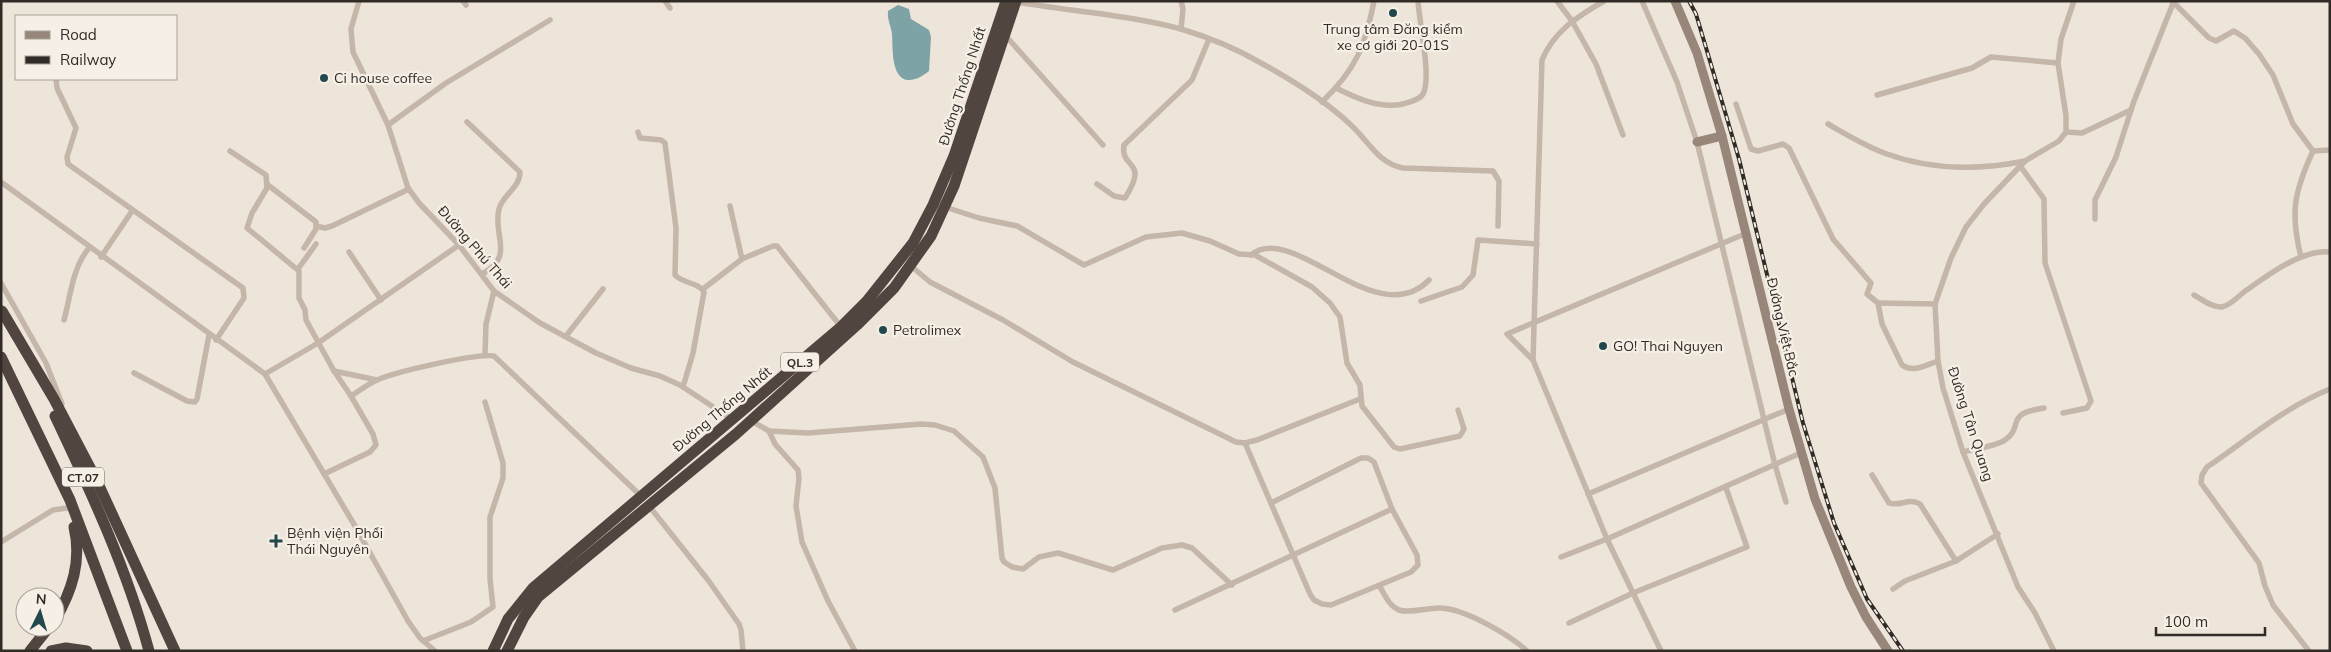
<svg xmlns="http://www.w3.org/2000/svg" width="2331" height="652" viewBox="0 0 2331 652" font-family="Mulish,sans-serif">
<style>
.water{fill:#7da3a6}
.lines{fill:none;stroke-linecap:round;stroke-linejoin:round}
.street{stroke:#c4b6a8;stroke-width:5.5}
.secondary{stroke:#978679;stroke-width:9}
.highway{stroke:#51463f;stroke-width:11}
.rail-casing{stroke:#312b27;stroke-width:4}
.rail{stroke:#f6efe5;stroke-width:2;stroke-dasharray:5.5;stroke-linecap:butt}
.poi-dot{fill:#22484d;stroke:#f6efe5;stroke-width:2}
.labels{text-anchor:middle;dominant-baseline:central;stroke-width:4.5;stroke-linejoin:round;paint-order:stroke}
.shield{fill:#f6efe5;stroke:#6c6660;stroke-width:1}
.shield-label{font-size:12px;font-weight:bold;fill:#312b27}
.poi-label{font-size:14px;fill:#312b27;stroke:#f6efe5;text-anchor:start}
.street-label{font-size:14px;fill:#312b27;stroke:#f6efe5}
</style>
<rect width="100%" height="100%" fill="#ede5da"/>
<!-- water -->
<path class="water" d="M898,5L909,9L911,19L929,30L931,37L929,71C925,74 920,78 915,79C890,87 893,47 892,34C891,26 887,20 888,11Z"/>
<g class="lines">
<!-- street -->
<g class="street">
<path d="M359,1L351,29L353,52L388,125L408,188L419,203L459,245L494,291L540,323L596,353L631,368L660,376L680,385L733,420"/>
<path d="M463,1L466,5"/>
<path d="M665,1L670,8"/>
<path d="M1557,1L1572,21L1596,64L1623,135"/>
<path d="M1604,1C1578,16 1554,31 1542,60L1533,360L1607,539L1661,651"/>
<path d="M1642,1L1677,82L1697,142L1775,465L1786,502"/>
<path d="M1016,2C1069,11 1130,15 1181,29C1208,37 1237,49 1261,63C1292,80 1326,101 1352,126C1369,142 1378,163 1403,168L1493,171L1499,181L1498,226"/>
<path d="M2173,2L2209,38L2216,41L2234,31L2245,38L2259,54L2273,75L2293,124L2313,151L2330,150"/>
<path d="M1181,29L1183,9L1181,1"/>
<path d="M1005,35L1103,145"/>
<path d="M56,79L57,88L76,128L67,157L68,164L243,288L244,298L216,340"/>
<path d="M1336,88C1356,98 1379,109 1403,104C1410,102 1419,100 1423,94C1432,79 1419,21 1418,1"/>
<path d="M1877,95L1972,68L1991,57L2058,63"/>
<path d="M1322,102C1356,69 1365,47 1374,1"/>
<path d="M1736,104L1751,149L1758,151L1783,144L1789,148L1833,239L1871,283L1867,294L1878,303L1882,324L1902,365C1913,373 1926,365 1938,361"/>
<path d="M467,122L520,172C520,188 503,194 499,209C492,235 516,256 482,274"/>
<path d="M1828,124C1847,135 1867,147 1887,154C1931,170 1980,170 2025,161"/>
<path d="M388,125L446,83L550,20"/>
<path d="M638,132L640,138L661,140L665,143L676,228L675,275C683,284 699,282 704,292L693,353L683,387"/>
<path d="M2066,132L2082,133L2131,110"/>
<path d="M230,151L266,175L267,188L252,213L247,228L299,271V298L305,310L306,320L334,371L351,396C359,391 368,384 377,380C395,372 476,353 494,356L642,497"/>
<path d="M2021,167L2044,199L2045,263L2091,401L2087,408L2063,413"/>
<path d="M1,182L265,374L355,526L408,621L420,638L435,651"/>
<path d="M1097,184L1114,196L1125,198C1150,159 1120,170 1124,145L1192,80L1209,39"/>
<path d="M268,185L316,222V229L304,248"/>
<path d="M945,207L979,218L1017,226L1084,265L1146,237L1182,233L1210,241L1239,254L1255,255L1312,287L1330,303L1340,317L1347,363L1360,385L1362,406L1394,447L1400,449L1460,436L1464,429L1458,410"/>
<path d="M2095,219V200L2116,157L2134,101L2174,1"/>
<path d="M316,226L325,228L332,226L409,189"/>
<path d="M349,252L381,300"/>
<path d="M1251,255C1293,220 1376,334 1429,280"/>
<path d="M101,257L132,211"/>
<path d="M2301,257C2290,213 2294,192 2313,151"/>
<path d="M742,259L773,246H777L841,327"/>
<path d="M911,266L930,282L1003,320L1073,362L1236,442L1245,443L1257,440L1360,399"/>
<path d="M298,269L316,244"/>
<path d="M1,283L46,363L62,404"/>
<path d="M703,289L742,259L730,206"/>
<path d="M2194,295C2202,299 2212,308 2222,307C2229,306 2238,297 2244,292C2265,277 2303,248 2330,252"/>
<path d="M1421,301L1462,287L1473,275L1478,240L1537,244"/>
<path d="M1878,303L1935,304"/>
<path d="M64,320C71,295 72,268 89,248"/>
<path d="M566,336L603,289"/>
<path d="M485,355L486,324L494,291"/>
<path d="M1533,360L1507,334L1747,233"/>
<path d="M334,371L377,380"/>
<path d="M134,373L187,401L195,402L197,399L209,335"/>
<path d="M265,374L318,343L459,245"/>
<path d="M750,420L769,431L808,433L921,424L935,425L954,431L983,457L995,488L1002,558L1004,562L1012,567L1023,569L1039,557L1058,553L1113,570L1162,548L1182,545L1192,548L1232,585"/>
<path d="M769,431L775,444L798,470L799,478L796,506L802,542L828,601L855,651"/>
<path d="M1245,443L1310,594L1314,600L1322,604L1331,605L1411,572L1418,565L1417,555L1392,509L1374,462L1368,458H1361L1271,503"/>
<path d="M1963,452C1974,449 1997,446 2005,440C2025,426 2003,414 2044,408"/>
<path d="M324,474L370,452L376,445L373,434L351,396"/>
<path d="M1872,475L1889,503C1900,507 1909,497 1920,504L1956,561"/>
<path d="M1588,494L1789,409"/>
<path d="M649,506L708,580L739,624L741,630L743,651"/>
<path d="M1,542L53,510L67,508"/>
<path d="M1561,557L1607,539L1803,452"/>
<path d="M1380,587C1385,595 1389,606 1399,610C1412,614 1428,607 1441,608C1465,609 1510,635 1527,651"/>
<path d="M1893,589L1905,581L1956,561L1998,534"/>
<path d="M1175,610L1392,509"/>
<path d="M1569,623L1633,593L1747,547L1726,488"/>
<path d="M423,641L471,622L493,607L490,579V517L503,478V463L485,402"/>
<path d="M2054,651L2035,613L2018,587L1963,452L1943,388L1938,361L1935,304L1951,258L1966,227L1984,204L2025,161L2059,141L2066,132V116L2058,63L2061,39L2074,1"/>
<path d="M2309,651L2273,605L2265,586L2259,563L2201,483L2202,475L2207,467C2247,440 2285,407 2330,389"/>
</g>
<!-- secondary -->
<g class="secondary">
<path d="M1675,1L1697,53L1722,136L1789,409L1815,499L1851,587L1866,617L1888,651"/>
<path d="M1697,142L1722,136"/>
</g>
<!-- highway -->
<g class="highway">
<path d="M2,311L54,399L96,479L175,651"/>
<path d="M1,357L70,500L127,651"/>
<path d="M55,416C91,492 127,569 149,651"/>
<path d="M55,620C72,591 82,561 74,527"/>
<path d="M30,651L49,627"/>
<path d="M51,651L66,648L87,651"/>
<path d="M493,651L508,619L533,588L841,327L867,301L913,243L933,205L954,156L1006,1"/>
<path d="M507,651L524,617L538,597L736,434L857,325L894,288L931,236L954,186L1016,1"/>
</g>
<defs>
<path id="rail" d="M1689,1L1696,14L1739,159L1803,423L1834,523L1867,599L1903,651"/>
</defs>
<!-- rail casing -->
<use href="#rail" class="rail-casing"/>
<!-- rail -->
<use href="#rail" class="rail"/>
</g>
<!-- markers -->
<g class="poi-dot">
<circle cx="1393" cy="13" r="5"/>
<circle cx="324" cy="78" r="5"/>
<circle cx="883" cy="330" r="5"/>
<circle cx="1603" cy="346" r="5"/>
<path d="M273.5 533.5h5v5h5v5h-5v5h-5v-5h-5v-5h5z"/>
</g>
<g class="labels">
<!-- shield labels -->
<g class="shield">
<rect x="781" y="352.5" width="38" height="19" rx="4"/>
<rect x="62" y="467.5" width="42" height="19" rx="4"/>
</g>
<g class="shield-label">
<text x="800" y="362">QL.3</text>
<text x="83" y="477">CT.07</text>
</g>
<!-- poi labels -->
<g class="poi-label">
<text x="1393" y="29" text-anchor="middle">Trung tâm Đăng kiểm<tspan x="1393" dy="16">xe cơ giới 20-01S</tspan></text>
<text x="334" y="78">Ci house coffee</text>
<text x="893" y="330">Petrolimex</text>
<text x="1613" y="346">GO! Thai Nguyen</text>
<text x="287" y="533">Bệnh viện Phổi<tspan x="287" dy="16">Thái Nguyên</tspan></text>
</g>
<!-- street labels -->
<g class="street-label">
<text transform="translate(962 86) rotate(-72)">Đường Thống Nhất</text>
<text transform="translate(475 247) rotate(49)">Đường Phú Thái</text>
<text transform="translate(1783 327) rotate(77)">Đường Việt Bắc</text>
<text transform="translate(722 409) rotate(-40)">Đường Thống Nhất</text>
<text transform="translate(1971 424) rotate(72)">Đường Tân Quang</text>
</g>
</g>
<!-- border -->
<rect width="2331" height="652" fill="none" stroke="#312b27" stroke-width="5"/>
<!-- legend -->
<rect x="15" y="15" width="162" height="65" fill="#f6efe5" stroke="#a7a199"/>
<rect x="25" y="31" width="25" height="8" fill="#978679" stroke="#a7a199"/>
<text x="60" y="40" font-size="15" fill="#312b27">Road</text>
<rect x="25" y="56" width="25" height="8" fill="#312b27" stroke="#a7a199"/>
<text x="60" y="65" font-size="15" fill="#312b27">Railway</text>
<!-- north arrow -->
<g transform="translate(40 612) rotate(5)"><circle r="24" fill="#f6efe5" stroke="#a7a199"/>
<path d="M0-4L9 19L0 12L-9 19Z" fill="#22484d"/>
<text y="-8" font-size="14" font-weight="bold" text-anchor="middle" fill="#312b27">N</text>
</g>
<!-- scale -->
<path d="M2156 627v8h109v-8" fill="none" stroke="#312b27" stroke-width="2.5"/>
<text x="2164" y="627" font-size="15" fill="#312b27" stroke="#f6efe5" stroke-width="4" paint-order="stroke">100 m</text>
</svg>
